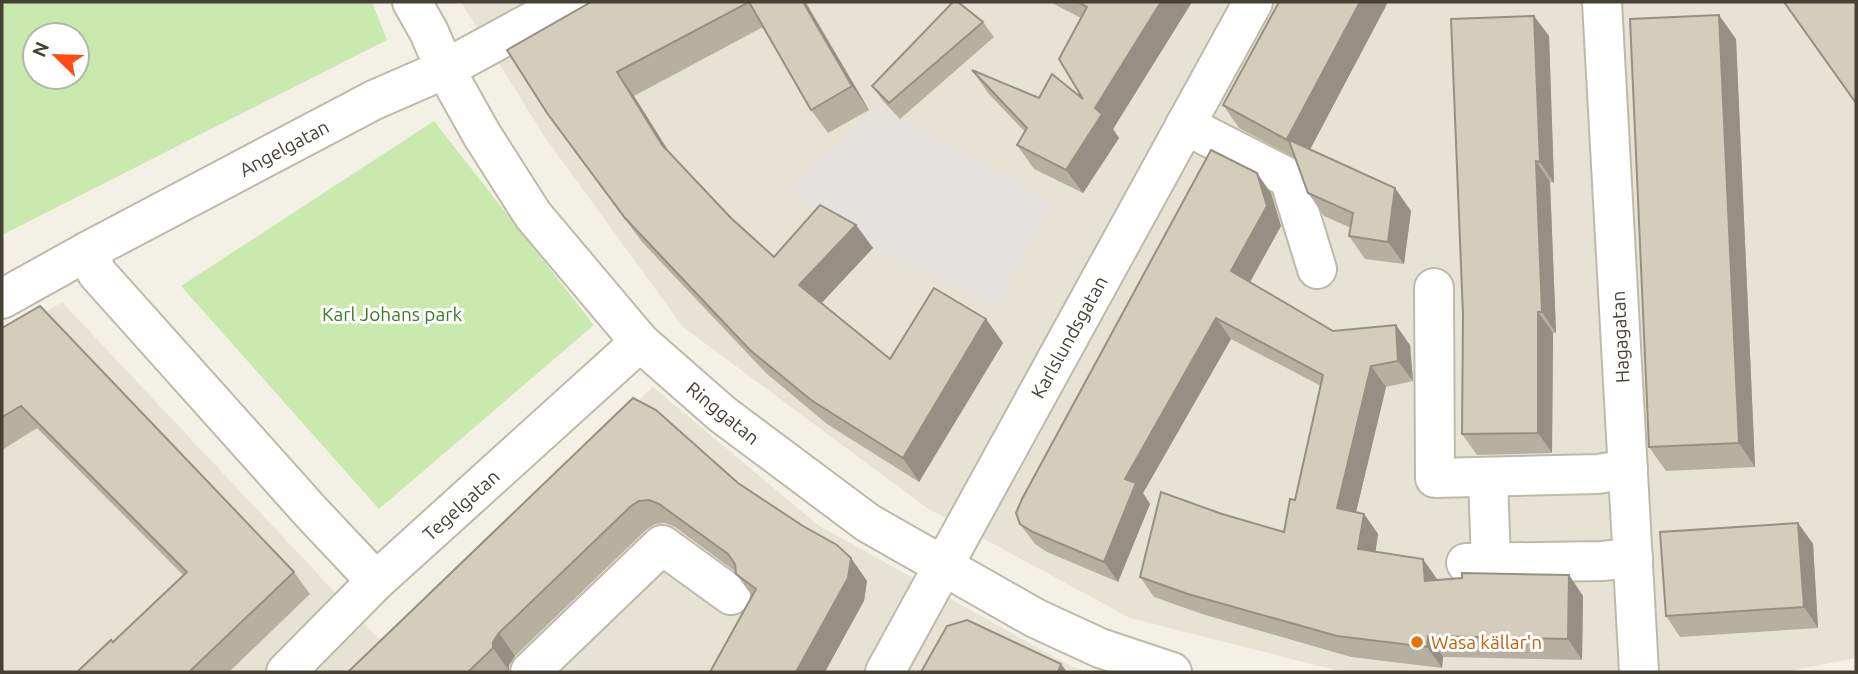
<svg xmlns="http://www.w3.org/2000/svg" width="1858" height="674" viewBox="0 0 1858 674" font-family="Ubuntu,sans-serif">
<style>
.residential{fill:#e7e3d4}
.green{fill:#c9e9ae;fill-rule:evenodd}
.parking{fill:#e4e2de}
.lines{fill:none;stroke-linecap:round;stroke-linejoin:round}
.minor-casing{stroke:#bfb9a8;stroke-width:42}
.minor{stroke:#fff;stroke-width:38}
.wall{fill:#b7b0a1}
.shaded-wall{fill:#959083}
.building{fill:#d5cdbb;stroke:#959083;stroke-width:2}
.food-dot{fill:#e8710a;stroke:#fff;stroke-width:2.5}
.labels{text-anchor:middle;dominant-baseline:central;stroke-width:6;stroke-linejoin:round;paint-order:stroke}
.street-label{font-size:19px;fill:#464135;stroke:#fff}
.park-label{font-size:19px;fill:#3e7927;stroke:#fff}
.food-label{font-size:19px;fill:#c56008;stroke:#fff;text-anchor:start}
</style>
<rect width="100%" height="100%" fill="#f3f1e6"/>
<!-- residential -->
<g class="residential">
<path d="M461,2H1856V658L1785,672H1343L1130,618L927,508L683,327L544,136Z"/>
<path d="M62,302L380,640L653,387L818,525L1071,666L1089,672H2V337Z"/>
</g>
<!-- green -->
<g class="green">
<path d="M2,2H372L387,40L2,235ZM35,35H77V77H35Z"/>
<path d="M434,121L594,325L379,509L181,286Z"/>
</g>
<!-- parking -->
<path class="parking" d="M878,106L1052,203L995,306L887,255L831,226L791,187Z"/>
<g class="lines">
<defs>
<g id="minor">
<path d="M412,2L429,32L445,69L482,135L533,215L640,342L722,414L868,523L1035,618L1100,648L1172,672"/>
<path d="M1602,2L1639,672"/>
<path d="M1185,125L1289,178L1317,269"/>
<path d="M88,251L97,273L311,512L376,581"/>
<path d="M1434,288L1435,478L1598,474L1628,469"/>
<path d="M2,299L88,251L374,100L445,69L568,2"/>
<path d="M1488,477L1491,563"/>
<path d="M1466,563L1602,561L1633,558"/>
<path d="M286,672L376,581L640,342"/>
<path d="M530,672L662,545L731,595"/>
<path d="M885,672L1253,2"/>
</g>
</defs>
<!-- minor casing -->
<use href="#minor" class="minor-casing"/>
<!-- minor -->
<use href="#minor" class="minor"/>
</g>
<!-- wall -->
<g class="wall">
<path d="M591,2H812L807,4L869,110L828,133L811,110L763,27L634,96L668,150L731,218L774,257L856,225L873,248L821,303L890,359L986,319L1003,343L919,482L827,424L766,373L642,242L547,113Z"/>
<path d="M1050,2H1192L1113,129L1119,138L1083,193L1034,169L1017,145L1025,132L988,93L972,70L1039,98L1083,99L1081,18Z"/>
<path d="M1279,2H1388L1310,149L1411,211L1404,264L1365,259L1349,236L1351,228L1324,216L1308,193L1295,158L1239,128L1223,105Z"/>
<path d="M1534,16L1549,36L1554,183L1550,182L1556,333H1553L1552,453L1477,455L1462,434Z"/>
<path d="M983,22L994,37L900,119L883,101L872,86Z"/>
<path d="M1736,39L1755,467L1666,471L1649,447Z"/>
<path d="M1271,193L1281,226L1250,282L1333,331L1410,345L1413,381L1386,387L1356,512L1364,514L1378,534L1375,552L1437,580L1569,575L1583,596L1582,660L1443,657L1442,668L1351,657L1202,614L1154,597L1140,577L1222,514L1284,532L1295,500L1321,386L1231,339L1143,493L1150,504L1118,582L1047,552L1035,544L1020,524Z"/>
<path d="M2,328L294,572L310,594L229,672H77L113,642L183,575L37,428L2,450Z"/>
<path d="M633,398L738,483L851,558L867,581L864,601L752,596L736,574V572L675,527L665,523L655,524L647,529L515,656L509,665L508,672H348Z"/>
<path d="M1798,523L1813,544L1818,628L1680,637L1666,616Z"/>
</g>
<!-- shaded-wall -->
<g class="shaded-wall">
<path d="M803,2H805L869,110L852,86Z"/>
<path d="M1161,2H1192L1113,129L1119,138L1083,193L1066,170L1095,108Z"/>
<path d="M1360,2H1388L1304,161L1287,139Z"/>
<path d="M1719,15L1736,39L1755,467L1739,443Z"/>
<path d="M1534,16L1549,36L1554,183L1540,162Z"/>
<path d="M617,72L634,96L679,168L662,145Z"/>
<path d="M1536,161L1550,182L1556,333L1542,312Z"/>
<path d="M1257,173L1271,193L1281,226L1245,291L1231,271Z"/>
<path d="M1395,188L1411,211L1404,264L1388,242Z"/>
<path d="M856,225L873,248L816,309L799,285Z"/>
<path d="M1538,312L1553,333L1552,453L1538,433Z"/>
<path d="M1216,318L1231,339L1143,493L1150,504L1118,582L1104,562L1125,479Z"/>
<path d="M986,319L1003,343L919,482L903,458Z"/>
<path d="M1396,325L1410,345L1413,381L1398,361Z"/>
<path d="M1371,366L1386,387L1352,529L1337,508Z"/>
<path d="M1364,514L1378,534L1373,570L1358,549Z"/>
<path d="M1798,523L1813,544L1818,628L1804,607Z"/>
<path d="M851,558L867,581L864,601L825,672H796Z"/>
<path d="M1423,559L1437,579L1425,581Z"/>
<path d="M1569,575L1583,596L1582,660L1568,639Z"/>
<path d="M499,633L515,656L509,665V671L493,648V642Z"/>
<path d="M1428,636L1443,657L1442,668L1427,647Z"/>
<path d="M1061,664L1067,672H1058Z"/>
</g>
<!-- building -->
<g class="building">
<path d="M591,2H803L852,86L811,110L749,2L617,72L662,145L731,218L774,257L820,205L856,225L799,285L890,359L934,288L986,319L903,458L811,400L750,350L625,218L547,113L507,50Z"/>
<path d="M953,2H958L983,22L889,103L872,86Z"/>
<path d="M1078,2H1161L1095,108L1102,114L1066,170L1017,145L1027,128L972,70L1039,98L1052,74L1083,99L1059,59L1087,7Z"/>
<path d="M1279,2H1360L1287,139L1395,188L1388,242L1349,236L1353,213L1308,193L1289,141L1223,105Z"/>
<path d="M1784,2H1856V103Z"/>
<path d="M1719,15L1739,443L1649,447L1630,19Z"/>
<path d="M1534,16L1540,162L1536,161L1542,312H1538V433L1462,434L1463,315L1451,19Z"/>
<path d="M1211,150L1257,173L1267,206L1231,271L1333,331L1396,325L1398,361L1371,366L1337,508L1364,514L1358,549L1423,559L1425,581L1462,578V573L1569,575L1568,639L1428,636L1427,647L1337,636L1188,594L1140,577L1161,492L1222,514L1284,532L1290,499L1295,500L1323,375L1216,318L1125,479L1136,483L1104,562L1033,532L1020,524L1016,513L1022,499Z"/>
<path d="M40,306L294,572L189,672H77L111,640L113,642L187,572L21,406L2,417V328Z"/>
<path d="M633,398L656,410L738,483L803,526L837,545L851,558L848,578L796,672H710L756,589L736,574L735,564L728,554L659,504L649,500L639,501L631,506L499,633L493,642V648L468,672H348Z"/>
<path d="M1798,523L1804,607L1666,616L1660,532Z"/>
<path d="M967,620L1061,664L1058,672H921L947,626Z"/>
</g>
<!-- markers -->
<circle class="food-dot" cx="1417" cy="642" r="7"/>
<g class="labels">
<!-- street labels -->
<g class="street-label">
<text transform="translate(284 148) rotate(-28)">Angelgatan</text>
<text transform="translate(1069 337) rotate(-61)">Karlslundsgatan</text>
<text transform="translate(1620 337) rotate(-93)">Hagagatan</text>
<text transform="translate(723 413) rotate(39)">Ringgatan</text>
<text transform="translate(461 505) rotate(-42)">Tegelgatan</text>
</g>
<!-- park labels -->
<g class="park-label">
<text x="392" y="314">Karl Johans park</text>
</g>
<!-- food labels -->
<g class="food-label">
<text x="1431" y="642">Wasa källar'n</text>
</g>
</g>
<!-- border -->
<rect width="1858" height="674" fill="none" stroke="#464135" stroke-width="7"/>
<!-- north arrow -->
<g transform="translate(56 56) rotate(293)"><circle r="33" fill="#ffffff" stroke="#b5b3ae" stroke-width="2"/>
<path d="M0-5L12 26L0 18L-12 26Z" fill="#fe4c12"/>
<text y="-10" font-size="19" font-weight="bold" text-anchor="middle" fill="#464135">N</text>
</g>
</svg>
